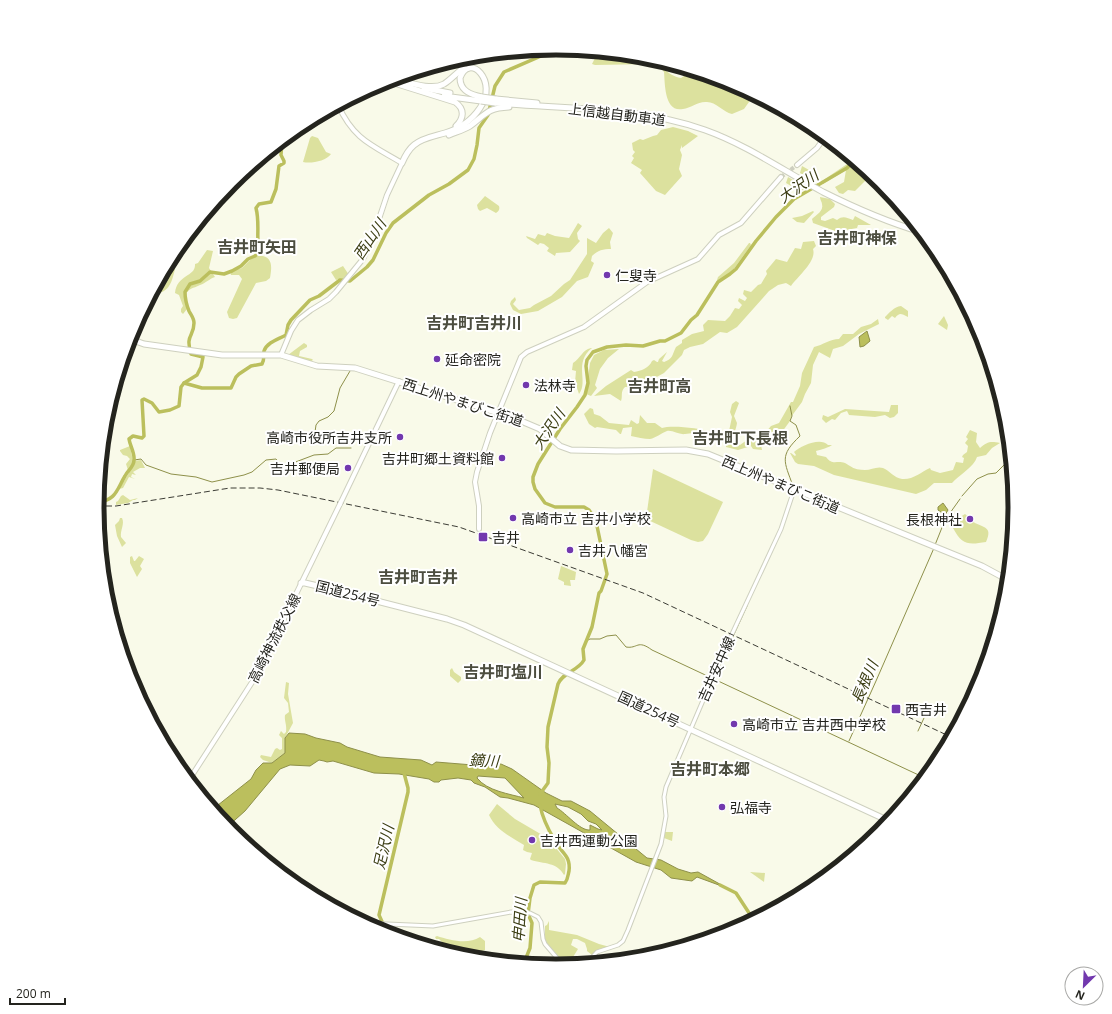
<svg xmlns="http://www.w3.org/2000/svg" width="1112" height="1014" viewBox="0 0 1112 1014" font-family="'Open Sans','Noto Sans JP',sans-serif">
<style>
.green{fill:#dce19e}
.water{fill:#bbbf5d;stroke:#8e904a;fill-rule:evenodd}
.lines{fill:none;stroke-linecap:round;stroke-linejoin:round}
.stream{stroke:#8e904a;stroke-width:1}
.river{stroke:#bbbf5d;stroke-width:3.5}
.primary-tunnel{stroke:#cecfc0;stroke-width:4;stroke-dasharray:4 2;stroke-linecap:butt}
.secondary-casing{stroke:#ced0bf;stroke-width:5}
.primary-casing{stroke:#ced0bf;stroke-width:6}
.highway-casing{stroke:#ced0bf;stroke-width:7}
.secondary{stroke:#fff;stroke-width:3}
.primary{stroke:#fff;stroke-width:4}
.highway{stroke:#fff;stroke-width:5}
.rail{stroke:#3c3c35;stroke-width:1;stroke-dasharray:6 3;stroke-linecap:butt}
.primary-bridge-casing{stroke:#ced0bf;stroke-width:6;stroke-linecap:butt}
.highway-bridge-casing{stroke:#ced0bf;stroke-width:7;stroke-linecap:butt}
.primary-bridge{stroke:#fff;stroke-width:4}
.highway-bridge{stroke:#fff;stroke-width:5}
.poi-dot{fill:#7238ae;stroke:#fff;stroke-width:1.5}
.labels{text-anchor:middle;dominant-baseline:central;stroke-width:4;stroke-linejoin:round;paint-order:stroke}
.street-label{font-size:14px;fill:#24241e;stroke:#fff}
.poi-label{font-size:14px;fill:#24241e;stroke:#fff;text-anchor:start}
.water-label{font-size:15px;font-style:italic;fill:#3c3e14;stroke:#fff}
.quarter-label{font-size:16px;font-weight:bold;fill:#4c4d3f;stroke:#fff}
.rim{fill:none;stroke:#24241e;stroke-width:5}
</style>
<rect width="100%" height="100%" fill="#f9fae9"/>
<!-- green -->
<g class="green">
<path d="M598,52C609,53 639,54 648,58C661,63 667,76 681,78L692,71L732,83L754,95L744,109L732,114C723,112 716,102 707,102C698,101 691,108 683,109C664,113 665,83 664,72C660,66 656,65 650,64L595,65L592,64Z"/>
<path d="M673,127L688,131L698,136L682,148V145L680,150L682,155L679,169L682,176L665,195L656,191L640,173L642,170L631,163L634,158L632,156L635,152L633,150L632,143L640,139L643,140L653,136L657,135L661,130Z"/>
<path d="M312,136L318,138L326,152L331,154C326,161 311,164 303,162L310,138Z"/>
<path d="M853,160L871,175L855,191L848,190L843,194L839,193L835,187L844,182L846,170L823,184L822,181Z"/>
<path d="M802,166L809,170L815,176L813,180L800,173Z"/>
<path d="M788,177L803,186L804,190H798L786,183Z"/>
<path d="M485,196L499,206C500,209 499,211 496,213L487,208L480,211L478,209L477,205Z"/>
<path d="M820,197L830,199L835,204L834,207L821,217V220L825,221L833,218L837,220C843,215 847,218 853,220L855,216L871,225H858L857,228L846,230L839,229L838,232L813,223L812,219C816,215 824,211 822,204C822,202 820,200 820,197Z"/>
<path d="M813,211L814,212L804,223L797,222L792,218L802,216Z"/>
<path d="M578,223L582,226L577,233L578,239L580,241L570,252L556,253L555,256L547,251L549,248L544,244L540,243L538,245L527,238L526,236L535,239L538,234L545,236L547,233L555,236L569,238Z"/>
<path d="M609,228L613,233L610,242L611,249C603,249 598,250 592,256L591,261L594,263L588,277L577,281L562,297L538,311L521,314L513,310L510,304L511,301L515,297L516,300L513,304L519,310L530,308L534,305L551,296L564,284L570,280L587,254V238L596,243L603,233Z"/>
<path d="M814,241L816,246L813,249C817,261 798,276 791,286L786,283L778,285L769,291L737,327L727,333L720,332L703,344L690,347L684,350L682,355L664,373L653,379L648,382L638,383L631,387H625C620,392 623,396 621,401L610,394L594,396L606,386L631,370L634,372C641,371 649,368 652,361L654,360L657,362H658L659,359L667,352L662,361L664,362C673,359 672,355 676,347L682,343V340L692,334L704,331L703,325L708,320L725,321L730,316L735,308L739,309L742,305L738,301L739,298L745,301L747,298L743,294L744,290L751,292L758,285L761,284L767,274L766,271L776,259L787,262L795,248L801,249L803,242Z"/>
<path d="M749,243H750L751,245L731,273L718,281L717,280L718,277L734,263Z"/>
<path d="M207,250L213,251L209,268L215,277C209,279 206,283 200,285C192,289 191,287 184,295L187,309L183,314L181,312V309L183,306L179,295L175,293C177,274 196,277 195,264L198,263Z"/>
<path d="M259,255C273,257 272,266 270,278L266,281L256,283L237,318L233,319L229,318L227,312L242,279L239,275H231L230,271L242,268L250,260Z"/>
<path d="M343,266L349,275L345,279H339L336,280L331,272Z"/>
<path d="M166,268L175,269C172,281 170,292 155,294L156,298L152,304L153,307L149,312L144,309Z"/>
<path d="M901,306L908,311V317C901,314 900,312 895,318L892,316L888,320L885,318V317C889,313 894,307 901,306Z"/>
<path d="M944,316L948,325L947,330L938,324Z"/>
<path d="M878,319L879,324L859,334L843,346L833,349L830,358L819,352L813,365L811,383L805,394L802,402L791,417L790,421L782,432L774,431L761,445L762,450L753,449L751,446L738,450L726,447V445L732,417L730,412L732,404L736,401L739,403L734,416L737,423C736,433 728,439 740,445L747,440L759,436L765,433L771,426L779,423L791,402H793L800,386L802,373L814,347C823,345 830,339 839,339L843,334H853L861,327L871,324Z"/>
<path d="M304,343L307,345V347L300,351L299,356L312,359L313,360L310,362L288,355Z"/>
<path d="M591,348H592C573,363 589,381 579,394L575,382L576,371L572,370L573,363C581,358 582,350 591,348Z"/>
<path d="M619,349L608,358L600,369L595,385L597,388L591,396L586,394L590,363L594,355L604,350Z"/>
<path d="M891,405H898V413L894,417L890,418L885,415L875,417L849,415L847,411L841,413L835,420L832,419L826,423L822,419L823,415L828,417L845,409L889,412Z"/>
<path d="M590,408L593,409L594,414L600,416L609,423L629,425L631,420L637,424L639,423L640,415L647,423H655L662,428C671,425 701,428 710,432L713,438V441C703,428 698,433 685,434C679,435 673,430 667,431C661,433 656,438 650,439C644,439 637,437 631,436L632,427L623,428L621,434H620L616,430L597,427L595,428L589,424L584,414Z"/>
<path d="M970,430L977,433L976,442L980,448C987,442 990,441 1000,443L992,448L986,455L977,457C974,467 959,475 952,483H934L926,490L916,494L834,475L814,466L798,464L795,462L790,453H791L795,456L796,455L794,452C801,446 820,437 828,445H832C830,447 820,450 816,451L817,455L826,457C833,466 836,460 845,463C847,464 848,465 850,466C854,469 860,470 865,470C871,470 877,466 883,468C890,471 894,478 902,479C913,480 921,472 930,468L931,470L940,473L953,470L956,462L963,463L964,458L962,457L963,455L967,452L968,446L965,443L968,439L966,437Z"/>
<path d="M130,446L133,461L141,460L145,468H140L133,472L136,475L132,474L131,477L135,479L129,477L123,488L119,489L129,473L126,464L130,459L127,456L123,455L120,451V450Z"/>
<path d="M653,469L723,502L708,534L703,541L698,542L691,540L646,519Z"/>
<path d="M123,495L130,500L138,498L135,500H133L128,503L116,505V502L118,501L121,496Z"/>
<path d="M965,514C968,516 970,519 972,521C981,528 994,525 986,542C968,545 962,545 953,528L957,519Z"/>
<path d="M120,518H122C125,524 120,530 121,537L126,543L122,547L117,536L115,525L119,521Z"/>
<path d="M1011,545L1009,563L1003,559Z"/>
<path d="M132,556L134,561H135L139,556L144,559L140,566L142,569L137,577L130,563V557Z"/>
<path d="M561,566L576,572L575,580H570L571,586L564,585V582L558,579Z"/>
<path d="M452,668L454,672L461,677V680L458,683L450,676V670Z"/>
<path d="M286,682L289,683L288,694L293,723L285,738V753L272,763L263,760L260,757L261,755L271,757L275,749L277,748L280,750L282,749V738L279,735L281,731L284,734L286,732C287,725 284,720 285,715L289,712L288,703L284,698Z"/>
<path d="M497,804L515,819L544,836L551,842L565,859L566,864L565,874L564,875C557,862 544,864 531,860L530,859L532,853L527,852L523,850L524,845C511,837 496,830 489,815Z"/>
<path d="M665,832H673L672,841L664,838Z"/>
<path d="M750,872L765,873L764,882Z"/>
<path d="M549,921V930L577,935L599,944L610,947L599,950L592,955L587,951V949L585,943L577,939H573L571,945L578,949L573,957L570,958L563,963L545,941V926L547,925Z"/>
<path d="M437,936C449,940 468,945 480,937L485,941V950L478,952L477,957L474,954L471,956L468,955L449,949L439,939H436L435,937Z"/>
<path d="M628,954L645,957L607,961L609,960Z"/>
</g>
<!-- water -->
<g class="water">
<path d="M867,331L870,341L864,346L860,347L859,337Z"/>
<path d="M943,503L948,510L945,515L938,510V507Z"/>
<path d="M289,733L305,734L316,738L340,743L347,747L380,757L421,760L432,765L436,762L473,765L481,763L501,764L512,769L546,793L562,801H571L590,811L647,858L661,860L678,869L691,873L698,872L727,888L697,877L692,881L671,878L661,870L636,862L534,805L508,798L500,797L485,787L474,783L471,780L458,778L441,780L439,782H434L429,779L399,774L374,773L333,761L327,762L324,761L319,760L310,766L290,765L280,769L245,811L227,827L213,809L251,779L256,770L263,763H272L285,753V738ZM478,776L505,778L524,798C510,794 487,791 477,778ZM555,804L568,807L581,814L588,821L596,824L602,830L598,829L590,825V830C580,831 566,813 557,808Z"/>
</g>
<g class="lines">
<!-- stream -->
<g class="stream">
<path d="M790,406L792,416L790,421L796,425L800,436C779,456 784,461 793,486"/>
<path d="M307,442L315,432L316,425L319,421L328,417L334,411L340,388L350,371"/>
<path d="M134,460L141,459L146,465L171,474L196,477L212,482L244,475L252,472L266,460L276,459L281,465L285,466L314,455L328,454L336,448H351"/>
<path d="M962,496L977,479L988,474L996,473L1010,459"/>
<path d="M784,523L793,497"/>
<path d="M935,545L945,520L960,499"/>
<path d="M588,640L590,639H600L607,636L616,635L626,647C638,649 637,639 652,650L925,778"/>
<path d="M714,678L747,606"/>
<path d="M918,731L924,718"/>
<path d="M849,741L876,681L934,548"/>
</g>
<!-- river -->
<g class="river">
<path d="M184,383L202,388H231L236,377L239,374L251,366L262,364C265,359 263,356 264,351C267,342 279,339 286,335L288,325L291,320L310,300L319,296L340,280L350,281L367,267L373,260L386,233L393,223L429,195L449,184L468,170L474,159L477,145L479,128L488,115L495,86L504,72L548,53L554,55L559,50H563L565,49"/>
<path d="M97,502C116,501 117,489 125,476C128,470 134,467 134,460C135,453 130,446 129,439L133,436L142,438L144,436L142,400L144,399L152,403L159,412L170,410L179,406L181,387L184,383L197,375L201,367L203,357L191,354C185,334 194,337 194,323C194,318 191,315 189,311C187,306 185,298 185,292L190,284L200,281L210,272L224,274L232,271L241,266L248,259L255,256L259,252C256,238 260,223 256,208L259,204L271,202L276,189L279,166L284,163V161L281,155L282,141"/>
<path d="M540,794L548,783L549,763L547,747L548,727L558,684C563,672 578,671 584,660L583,649L592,627L599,593L601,591L607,574L597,526L593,516L589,510L584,507H555L545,503L535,489L533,482V477L538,464L560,429L577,407L585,395L588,383L586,366L587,360L593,352L607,347L626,345L643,346L660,341H665L681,333L691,320L697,315L718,282L730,274L736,269L756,241L776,217L794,199L847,168L854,161"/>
<path d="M720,885L736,893L753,919"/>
<path d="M383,932V928L384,926L379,915L408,792V788L404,773"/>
<path d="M524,963L530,948L532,923L528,914L530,898L534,885L540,882L565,883C568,879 568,875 569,871C571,855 561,853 555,841C549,831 542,816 540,805"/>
</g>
<!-- primary-tunnel -->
<path class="primary-tunnel" d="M781,177L797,165"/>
<defs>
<g id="secondary">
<path d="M365,923L433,926L511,912L530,913L538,917L541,922L543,939L545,944L563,965"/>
<path d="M587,963L597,952L618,945L623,941L628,930L661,844L666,816L664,797L666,787L725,649L781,529L794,490"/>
</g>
<g id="primary">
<path d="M797,165L817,148L825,137"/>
<path d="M281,355L291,331L298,320L311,310L329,299L336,292L363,259L372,240L387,195L402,163C372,145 354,140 338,105"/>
<path d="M341,502L399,381"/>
<path d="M479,529V506L475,482L477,472L490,433L521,357L527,352L584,327L647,282L698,259L719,235L741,223L781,177"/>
<path d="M189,780L256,676L340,504"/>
</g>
<g id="highway">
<path d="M394,79C408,82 431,91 444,84C452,79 457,72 464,68"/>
<path d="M388,81L455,102C465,109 464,118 456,126"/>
<path d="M424,88L450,93"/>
<path d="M444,96L481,101"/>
<path d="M496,99L537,103"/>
<path d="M495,103C565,109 637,106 705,130C747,145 784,171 823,192C855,208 887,222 921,232"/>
<path d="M449,135C456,132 463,130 470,126C486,114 487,108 509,107"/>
<path d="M402,163C405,156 408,150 414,145C422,138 435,136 445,133C459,129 472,120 480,108C499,81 469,52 460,78C460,91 471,95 482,97"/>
<path d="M130,339L144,344L222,355H281L317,366L355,368L514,418L540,429L560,446L571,450L616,451L686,450L708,454L982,566L1008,580"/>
<path d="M301,583H305L322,587L447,619L464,625L889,821"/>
</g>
</defs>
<!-- secondary casing -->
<use href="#secondary" class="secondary-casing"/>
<!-- primary casing -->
<use href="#primary" class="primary-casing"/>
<!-- highway casing -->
<use href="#highway" class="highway-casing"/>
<!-- secondary -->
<use href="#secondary" class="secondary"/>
<!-- primary -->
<use href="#primary" class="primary"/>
<!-- highway -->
<use href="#highway" class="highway"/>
<!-- rail -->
<path class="rail" d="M97,506H116L230,488H260L278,490L459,527L643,593L951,737"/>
<defs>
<path id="primary-bridge" d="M340,504L341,502"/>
<g id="highway-bridge">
<path d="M482,97L496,99"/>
<path d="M481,101L495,103"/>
</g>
</defs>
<!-- primary-bridge casing -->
<use href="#primary-bridge" class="primary-bridge-casing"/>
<!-- highway-bridge casing -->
<use href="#highway-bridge" class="highway-bridge-casing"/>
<!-- primary-bridge -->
<use href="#primary-bridge" class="primary-bridge"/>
<!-- highway-bridge -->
<use href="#highway-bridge" class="highway-bridge"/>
</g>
<!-- markers -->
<g class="poi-dot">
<circle cx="607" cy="275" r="4"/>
<circle cx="437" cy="359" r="4"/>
<circle cx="526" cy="385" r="4"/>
<circle cx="400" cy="437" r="4"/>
<circle cx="502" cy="458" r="4"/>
<circle cx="348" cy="468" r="4"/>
<circle cx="513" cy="518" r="4"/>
<circle cx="970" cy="519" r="4"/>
<rect x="478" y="532" width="10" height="10" rx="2"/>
<circle cx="570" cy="550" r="4"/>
<rect x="891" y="704" width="10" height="10" rx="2"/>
<circle cx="734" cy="724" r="4"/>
<circle cx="722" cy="807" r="4"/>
<circle cx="532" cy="840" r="4"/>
</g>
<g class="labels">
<!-- street labels -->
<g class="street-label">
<text transform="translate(617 114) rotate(7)">上信越自動車道</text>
<text transform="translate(463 402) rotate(18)">西上州やまびこ街道</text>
<text transform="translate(781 484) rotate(23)">西上州やまびこ街道</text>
<text transform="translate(348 593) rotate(14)">国道254号</text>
<text transform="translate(274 638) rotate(-63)">高崎神流秩父線</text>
<text transform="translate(716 669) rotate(-66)">吉井安中線</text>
<text transform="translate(649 709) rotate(25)">国道254号</text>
</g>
<!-- poi labels -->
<g class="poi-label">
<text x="615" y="275">仁叟寺</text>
<text x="445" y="359">延命密院</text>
<text x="534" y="385">法林寺</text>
<text x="392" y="437" text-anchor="end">高崎市役所吉井支所</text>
<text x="494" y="458" text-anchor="end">吉井町郷土資料館</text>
<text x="340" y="468" text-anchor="end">吉井郵便局</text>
<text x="521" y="518">高崎市立 吉井小学校</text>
<text x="962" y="519" text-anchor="end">長根神社</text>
<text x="492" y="537">吉井</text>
<text x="578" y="550">吉井八幡宮</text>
<text x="905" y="709">西吉井</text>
<text x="742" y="724">高崎市立 吉井西中学校</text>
<text x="730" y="807">弘福寺</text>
<text x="540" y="840">吉井西運動公園</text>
</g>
<!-- water labels -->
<g class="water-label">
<text transform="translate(798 186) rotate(-35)">大沢川</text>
<text transform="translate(369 239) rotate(-56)">西山川</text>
<text transform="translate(548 429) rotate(-56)">大沢川</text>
<text transform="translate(864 682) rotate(-67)">長根川</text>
<text transform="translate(484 760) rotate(3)">鏑川</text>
<text transform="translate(383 847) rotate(-77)">足沢川</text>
<text transform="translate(519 920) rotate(-86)">申田川</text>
</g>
<!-- quarter labels -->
<g class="quarter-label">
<text x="857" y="238">吉井町神保</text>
<text x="257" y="247">吉井町矢田</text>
<text x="474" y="323">吉井町吉井川</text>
<text x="659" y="386">吉井町高</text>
<text x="740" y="438">吉井町下長根</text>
<text x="418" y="577">吉井町吉井</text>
<text x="503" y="672">吉井町塩川</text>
<text x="710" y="769">吉井町本郷</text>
</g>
</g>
<!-- crop -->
<path d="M0 0H1112V1014H0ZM104 507a452 452 0 1 1 904 0a452 452 0 1 1-904 0Z" fill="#fff" fill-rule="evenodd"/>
<path class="rim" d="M104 507a452 452 0 1 1 904 0a452 452 0 1 1-904 0Z"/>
<!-- north arrow -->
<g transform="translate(1084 986) rotate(204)"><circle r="19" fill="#ffffff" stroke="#a7a7a5"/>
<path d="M0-3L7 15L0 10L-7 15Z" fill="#7238ae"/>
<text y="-6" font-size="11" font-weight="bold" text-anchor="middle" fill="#24241e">N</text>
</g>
<!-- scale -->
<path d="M10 998v6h55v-6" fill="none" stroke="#24241e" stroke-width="2"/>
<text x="16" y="998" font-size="12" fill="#24241e" stroke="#ffffff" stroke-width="3" paint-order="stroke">200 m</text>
</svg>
